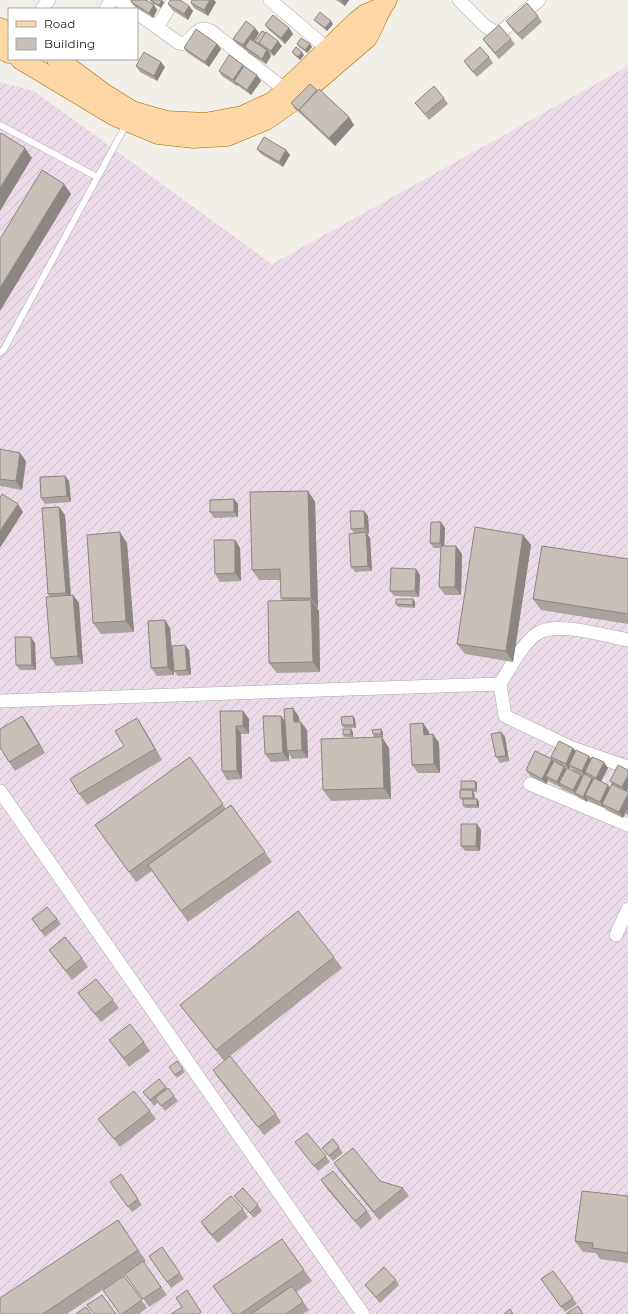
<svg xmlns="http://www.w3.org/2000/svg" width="628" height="1314" viewBox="0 0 628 1314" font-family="Montserrat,sans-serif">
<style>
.industrial{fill:url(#industrial-furrows)}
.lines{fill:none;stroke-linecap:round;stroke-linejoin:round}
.lane-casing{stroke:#a9a9a9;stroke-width:7}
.street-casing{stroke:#a9a9a9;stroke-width:14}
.primary-casing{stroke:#a06b00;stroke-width:21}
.lane{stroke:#fff;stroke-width:6}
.street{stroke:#fff;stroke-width:13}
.primary{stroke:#fcd6a4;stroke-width:20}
.wall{fill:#aba49e;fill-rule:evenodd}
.shaded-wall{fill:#8b8681}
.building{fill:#c7bfb8;stroke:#8b8681}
</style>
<defs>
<pattern id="industrial-furrows" width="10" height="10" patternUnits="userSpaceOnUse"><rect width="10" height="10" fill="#ebdbe8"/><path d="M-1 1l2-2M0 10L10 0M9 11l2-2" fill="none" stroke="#c9bcc7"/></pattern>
</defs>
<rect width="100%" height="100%" fill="#f2efe9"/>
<!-- industrial -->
<path class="industrial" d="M628,66V1314H0V82L34,91L272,264Z"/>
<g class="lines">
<defs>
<g id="lane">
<path d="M0,125L97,177"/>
<path d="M0,353L4,349L127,123"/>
</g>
<g id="street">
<path d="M118,0L131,9"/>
<path d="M270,0L328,49"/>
<path d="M459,0L485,26L496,33L503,30L539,0"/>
<path d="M42,9L49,0"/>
<path d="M106,9L111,0"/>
<path d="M137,13L179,43L184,44C195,37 197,24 211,31L285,90"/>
<path d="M157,27L174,0"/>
<path d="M628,640C606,636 557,621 538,633C523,642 509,670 500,684L505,716L572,748L628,767"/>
<path d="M0,701L500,684"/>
<path d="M530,784L628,825"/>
<path d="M0,791L363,1314"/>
<path d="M616,935L628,909"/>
</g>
<g id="primary">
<path d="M0,28L9,33"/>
<path d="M0,48L9,53"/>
<path d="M20,59L115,116L158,134L194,138L227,136L266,120L296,99L367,38C375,25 378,11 387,0"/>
<path d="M57,59L106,95L132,111L167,121L205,123L242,116L273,102L356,22L366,14L381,8"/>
</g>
</defs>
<!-- lane casing -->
<use href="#lane" class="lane-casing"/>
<!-- street casing -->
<use href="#street" class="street-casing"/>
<!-- primary casing -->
<use href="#primary" class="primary-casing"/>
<!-- lane -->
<use href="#lane" class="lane"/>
<!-- street -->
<use href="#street" class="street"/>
<!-- primary -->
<use href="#primary" class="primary"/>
</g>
<!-- wall -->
<g class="wall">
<path d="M132,0H147V1L154,5L157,10L153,18L135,7L131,2Z"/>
<path d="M150,0L164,2L161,8L152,3Z"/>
<path d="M336,0H349L345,6Z"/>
<path d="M216,2L208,16L194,8L191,3Z"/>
<path d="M168,4L189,6L193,11L188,20L172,10Z"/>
<path d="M538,16L542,22L522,40L510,27L506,21Z"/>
<path d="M314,20L333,24L327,31L316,22Z"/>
<path d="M265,25L289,28L293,34L285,44L269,30Z"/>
<path d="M259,33L254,41L256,43L255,41L282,46L274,56L269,53L271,56L266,64L248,53L247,51L237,44L233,39Z"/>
<path d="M483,39H511L515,44L499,59L487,45Z"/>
<path d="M217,44L221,49L209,67L188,53L184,48Z"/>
<path d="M297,44H310L312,47L307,53L299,47Z"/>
<path d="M292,52L304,55L300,60L294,55Z"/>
<path d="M489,57L493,63L477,77L468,67L464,61Z"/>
<path d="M136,66L165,67L157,81L140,72Z"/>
<path d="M244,66L261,81L251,95L237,85V86L222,76L219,71Z"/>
<path d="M317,90L349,117L354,125L335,146L303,116L295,109L291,103Z"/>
<path d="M444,98L448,104L429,120L419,108L415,103Z"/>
<path d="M257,149L286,150L290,155L283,167L261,154Z"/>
<path d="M0,449L26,461L22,490L0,486Z"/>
<path d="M65,476L69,481L71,502L45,504L41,498Z"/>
<path d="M308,491L315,502L318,608H317L319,611L320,672L277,673L269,663L283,601L281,598V580H259L252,570Z"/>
<path d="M238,504V517L214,518L210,512Z"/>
<path d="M59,507L65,515L71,595H73L79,603L83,664L56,666L51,658L50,597L48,594Z"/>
<path d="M364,511L368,516L369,534H367L370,538L372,571L355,572L351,567L354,533L351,529Z"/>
<path d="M445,528L444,546H456L462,554L461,595H445L439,587L441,548H434L430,543Z"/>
<path d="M523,535L531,545L513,662L465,654L457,644Z"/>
<path d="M235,540L240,548L241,581L220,582L215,574Z"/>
<path d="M127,543L134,632L101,634L93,623Z"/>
<path d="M628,559V624L541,610L533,599Z"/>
<path d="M420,575L419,597L394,596L390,591Z"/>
<path d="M413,599L415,602V608L398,607L396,604Z"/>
<path d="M165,620L170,628L174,675L157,676L151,668Z"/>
<path d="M35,643L36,670H20L16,665Z"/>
<path d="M189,650L191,675L178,676L174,671Z"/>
<path d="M220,711H243L249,719V734H241L242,779L227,780L222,771Z"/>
<path d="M281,716L285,721L299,717V722L307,730L308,758L292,759L289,754V761L271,762L265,754Z"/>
<path d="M353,716L355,719L356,728H344L342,725Z"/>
<path d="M423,723L429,732V734H433L439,743L440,773H418L412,765Z"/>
<path d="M28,724L45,753L15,771L9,762Z"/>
<path d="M144,729L162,760L87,805L79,794Z"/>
<path d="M353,732V737H345L343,735Z"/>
<path d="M383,732V737H374L373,734Z"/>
<path d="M501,732L505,737L509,761L500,763L496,757Z"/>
<path d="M389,748L391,799L331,801L323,790Z"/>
<path d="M573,748L576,751L608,768L601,782L608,785L610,788L612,784L610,781L628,770V788L627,791L623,818L606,810L604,807V808L589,801L588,800L587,802L579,798L577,796L562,789L561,787H560L550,782L548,780L546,784L530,776L526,770L552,759L553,762H554L551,757ZM570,767L573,770L583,776L582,777L581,775L570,769Z"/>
<path d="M190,757L226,809L231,805L272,862L188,922L152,871L136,882L95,825Z"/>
<path d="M475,781L477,783V792H474V793L475,799L479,802V808H465L463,805V801L460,798L462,790L461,789Z"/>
<path d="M477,824L481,830L480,851H465L461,846Z"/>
<path d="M32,919H57L61,924L45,937Z"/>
<path d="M49,950L82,958L88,967L72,980Z"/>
<path d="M334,957L342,968L224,1061L188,1015L180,1005Z"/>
<path d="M78,993L113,1000L119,1008L101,1022Z"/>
<path d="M109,1040L144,1042L150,1051L129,1067Z"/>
<path d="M177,1061L185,1072L177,1078L169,1067Z"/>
<path d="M213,1070L276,1114L281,1122L264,1135L218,1078Z"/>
<path d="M159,1079L167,1089L168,1088L178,1101L165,1111L158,1102L154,1106L143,1092Z"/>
<path d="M150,1111L156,1119L120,1147L98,1119Z"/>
<path d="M295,1142L326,1156L330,1162L318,1171Z"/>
<path d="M339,1147L343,1153L333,1161L322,1148Z"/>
<path d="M334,1163L380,1181L403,1188L409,1196L379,1220L340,1172Z"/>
<path d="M121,1174L142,1205L132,1212L110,1182Z"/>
<path d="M321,1180L367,1211L372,1219L361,1229L327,1189Z"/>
<path d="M234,1196L258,1205L262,1211L254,1218L238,1201Z"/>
<path d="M628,1196V1263L600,1259L596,1253L583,1252L575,1241Z"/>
<path d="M243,1209L248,1217L218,1243L206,1230L201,1222Z"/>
<path d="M118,1220L146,1261L144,1263L167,1295L149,1307L126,1274L67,1314H0Z"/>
<path d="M282,1239L312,1281L296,1292L309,1310L303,1314H233Z"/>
<path d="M162,1247L184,1279L171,1288L149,1256Z"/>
<path d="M553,1271L577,1304L565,1312L541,1279Z"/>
<path d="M124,1276L147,1308L139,1314H120Z"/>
<path d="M396,1280L399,1285L380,1303L369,1290L365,1285Z"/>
</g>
<!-- shaded-wall -->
<g class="shaded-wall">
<path d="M162,0L164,2L161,8L159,5Z"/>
<path d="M210,0H214L216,2L208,16L204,10Z"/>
<path d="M341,0H349L345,6L341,1Z"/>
<path d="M154,5L157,10L153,18L149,13Z"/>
<path d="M189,6L193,11L188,20L184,14Z"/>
<path d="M331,21L333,24L327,31L325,28Z"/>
<path d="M255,28L259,33L248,50L245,47L247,51L243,45Z"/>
<path d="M289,28L293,34L285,44L281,38Z"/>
<path d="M278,41L282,46L274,56L271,51Z"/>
<path d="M217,44L221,49L209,67L205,62Z"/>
<path d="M310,44L312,47L307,53L305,50Z"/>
<path d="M267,50L271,56L266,64L262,59Z"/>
<path d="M302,52L304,55L300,60L298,57Z"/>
<path d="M161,62L165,67L157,81L154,76Z"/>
<path d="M243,65L247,70L234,81L237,85V86L233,80Z"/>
<path d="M257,75L261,81L251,95L247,90Z"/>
<path d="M349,117L354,125L335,146L329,138Z"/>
<path d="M25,148L32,158L0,211V188Z"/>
<path d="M286,150L290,155L283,167L279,162Z"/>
<path d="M64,184L71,194L0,311V288Z"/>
<path d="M20,453L26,461L22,490L16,481Z"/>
<path d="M65,476L69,481L71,502L67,496Z"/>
<path d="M308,491L315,502L318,608L311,598Z"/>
<path d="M234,499L238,504V517L234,512Z"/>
<path d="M18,504L23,512L0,548V531Z"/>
<path d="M59,507L65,515L71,601L66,593Z"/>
<path d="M364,511L368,516L369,534L365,528Z"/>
<path d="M441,522L445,528L444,549L440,543Z"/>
<path d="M120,532L127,543L134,632L126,621Z"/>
<path d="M366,532L370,538L372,571L368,566Z"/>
<path d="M523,535L531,545L513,662L506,651Z"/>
<path d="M235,540L240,548L241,581L235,573Z"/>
<path d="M456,546L462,554L461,595L455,587Z"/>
<path d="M416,569L420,575L419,597L415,591Z"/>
<path d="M73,595L79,603L83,664L78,656Z"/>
<path d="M413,599L415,602V608L413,605Z"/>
<path d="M311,600L319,611L320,672L313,662Z"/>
<path d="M165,620L170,628L174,675L168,667Z"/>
<path d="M31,637L35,643L36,670L32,665Z"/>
<path d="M185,645L189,650L191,675L187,670Z"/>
<path d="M293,708L299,717L300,730L294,722Z"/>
<path d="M243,711L249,719V734L243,726Z"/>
<path d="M22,716L28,724L45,753L39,744Z"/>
<path d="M281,716L287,724V751L289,754V761L283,753Z"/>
<path d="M353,716L355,719L356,728L354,725Z"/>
<path d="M137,718L144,729L162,760L155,749Z"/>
<path d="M301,722L307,730L308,758L302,750Z"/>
<path d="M423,723L429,732V743L424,735Z"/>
<path d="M236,726L241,734L242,779L237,771Z"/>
<path d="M351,729L353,732V737L351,734Z"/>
<path d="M381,729L383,732V737L381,734Z"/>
<path d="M501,732L505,737L509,761L506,756Z"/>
<path d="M433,734L439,743L440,773L434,764Z"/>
<path d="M382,737L389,748L391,799L384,788Z"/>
<path d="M573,748L577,753L569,765L570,767L569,770L566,764Z"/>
<path d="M589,756L593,762L585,772L586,775L585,777L582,771Z"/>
<path d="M552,759L556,765L546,776L548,780L546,784L542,779Z"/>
<path d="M604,762L608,768L600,783L596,778Z"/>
<path d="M564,767L568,772L559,783L561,787H560L557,782Z"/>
<path d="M581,775L585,780L575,793L577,796L573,790Z"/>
<path d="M628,775V788L626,792L622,787Z"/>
<path d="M592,778L596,784L585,795L588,800L587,802L583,797Z"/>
<path d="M475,781L477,783V792L476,789Z"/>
<path d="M608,785L612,791L602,804L604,807V808L600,802Z"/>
<path d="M472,790L474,793L475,800L473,798Z"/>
<path d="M628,794V807L623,818L619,812Z"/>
<path d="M477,799L479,802V808L477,805Z"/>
<path d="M477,824L481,830L480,851L476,846Z"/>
</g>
<!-- building -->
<g class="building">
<path d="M132,0H146L154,5L149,13L131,2Z"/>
<path d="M150,0H162L159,5Z"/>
<path d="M170,0H180L189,6L184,14L168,4Z"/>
<path d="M192,0H210L204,10L191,3Z"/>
<path d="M527,3L538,16L518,34L506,21Z"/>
<path d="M320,12L331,21L325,28L314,20Z"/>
<path d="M273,15L289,28L281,38L265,25Z"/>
<path d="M246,21L255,28L243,45L233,39Z"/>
<path d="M499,25L511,39L495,53L483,39Z"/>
<path d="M196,29L217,44L205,62L184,48Z"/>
<path d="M262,31L266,33L259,43V44L255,41Z"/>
<path d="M266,32L278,41L271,51L259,43Z"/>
<path d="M301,38L310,44L305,50L297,44Z"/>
<path d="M250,39L267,50L262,59L245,47Z"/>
<path d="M296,47L302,52L298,57L292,52Z"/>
<path d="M480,47L489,57L473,72L464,61Z"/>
<path d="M144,52L161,62L154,76L136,66Z"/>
<path d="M229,55L243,65L233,80L219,71Z"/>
<path d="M244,66L257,75L247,90L234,81Z"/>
<path d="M310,84L317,90L299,110H300L299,111L291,103Z"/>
<path d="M434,86L444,98L425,114L415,103Z"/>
<path d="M319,89L349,117L329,138L299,110Z"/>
<path d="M1,133L25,148L0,188V135Z"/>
<path d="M264,137L286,150L279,162L257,149Z"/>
<path d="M42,170L64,184L0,288V239Z"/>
<path d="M0,449L20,453L16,481L0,479Z"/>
<path d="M65,476L67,496L41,498L40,477Z"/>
<path d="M308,491L311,598H281L280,569L252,570L250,492Z"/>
<path d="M2,494L18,504L0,531V498Z"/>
<path d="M234,499V512H210V500Z"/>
<path d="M59,507L66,593L48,594L42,508Z"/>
<path d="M350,511H364L365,528L351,529Z"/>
<path d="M431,522H441L440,543H430Z"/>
<path d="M475,527L523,535L506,651L457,644Z"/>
<path d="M120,532L126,621L93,623L87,535Z"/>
<path d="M366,532L368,566L351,567L349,534Z"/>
<path d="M214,540H235V573L215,574Z"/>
<path d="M441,546H456L455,587H439Z"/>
<path d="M542,546L628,559V614L533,599Z"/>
<path d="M391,568L416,569L415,591H390Z"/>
<path d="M73,595L78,656L51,658L46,597Z"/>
<path d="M396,599H413V605L396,604Z"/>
<path d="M311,600L313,662L269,663L268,601Z"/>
<path d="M165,620L168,667L151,668L148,621Z"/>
<path d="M15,637H31L32,665H16Z"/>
<path d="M185,645L187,670L174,671L172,646Z"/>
<path d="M293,708L294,722H301L302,750L287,751L284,709Z"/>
<path d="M220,711H243V726H236L237,771H222Z"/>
<path d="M22,716L39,744L9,762L0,747V729Z"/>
<path d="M263,716H281L283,753L265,754Z"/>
<path d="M353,716L354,725H342L341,717Z"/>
<path d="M137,718L155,749L79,794L70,779L124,746L115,731Z"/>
<path d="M423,723L424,735L433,734L434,764L412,765L410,724Z"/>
<path d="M343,729H351V734L343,735Z"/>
<path d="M381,729V734H373L372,730Z"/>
<path d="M501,732L506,756L496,757L491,734Z"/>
<path d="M382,737L384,788L323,790L321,739Z"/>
<path d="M559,741L573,748L566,764L551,757Z"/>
<path d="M576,750L589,756L582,771L569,765Z"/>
<path d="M535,751L552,759L542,779L526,770Z"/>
<path d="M190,757L223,804L129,872L95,825Z"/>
<path d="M592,757L604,762L596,778L585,772Z"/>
<path d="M554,761L564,767L557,782L546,776Z"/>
<path d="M618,765L628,770V775L622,787L610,781Z"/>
<path d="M567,768L581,775L573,790L559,783Z"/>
<path d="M584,774L592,778L583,797L575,793Z"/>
<path d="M594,778L608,785L600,802L585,795Z"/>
<path d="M461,781H475L476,789H461Z"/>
<path d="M612,784L628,792V794L619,812L602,804Z"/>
<path d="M460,790H472L473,798H460Z"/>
<rect x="463" y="799" width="14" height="6"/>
<path d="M231,805L265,852L181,911L148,865Z"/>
<path d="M628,808V814L626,813Z"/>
<path d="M461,824H477L476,846H461Z"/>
<path d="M47,907L57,919L41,931L32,919Z"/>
<path d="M298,911L334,957L216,1050L180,1005Z"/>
<path d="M65,937L82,958L66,971L49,950Z"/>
<path d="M96,979L113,1000L95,1014L78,993Z"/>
<path d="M130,1024L144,1042L124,1058L109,1040Z"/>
<path d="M230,1056L276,1114L258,1127L213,1070Z"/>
<path d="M177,1061L183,1069L175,1075L169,1067Z"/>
<path d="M159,1079L166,1087L150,1100L143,1092Z"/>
<path d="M168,1088L174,1096L161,1106L155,1098Z"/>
<path d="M134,1091L150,1111L114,1139L98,1119Z"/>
<path d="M307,1133L326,1156L314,1166L295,1142Z"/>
<path d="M333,1139L339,1147L329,1156L322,1148Z"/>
<path d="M353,1148L380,1181L403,1188L374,1212L334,1163Z"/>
<path d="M333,1171L367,1211L355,1221L321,1180Z"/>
<path d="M121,1174L138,1199L128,1207L110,1182Z"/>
<path d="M243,1188L258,1205L250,1213L234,1196Z"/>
<path d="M582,1191L628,1196V1253L592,1248L593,1243L575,1241Z"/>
<path d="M231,1196L243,1209L212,1235L201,1222Z"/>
<path d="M118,1220L138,1250L43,1314H0V1298Z"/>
<path d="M282,1239L304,1270L240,1314H233L213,1286Z"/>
<path d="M162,1247L180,1273L167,1282L149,1256Z"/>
<path d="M143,1261L161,1287L143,1299L125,1274Z"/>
<path d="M384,1267L396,1280L376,1297L365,1285Z"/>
<path d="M553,1271L573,1298L561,1307L541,1279Z"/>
<path d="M124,1276L142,1300L122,1314H120L103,1290Z"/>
<path d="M292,1286L303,1302L286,1314H251Z"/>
<path d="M187,1290L201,1312L199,1314H171L182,1307L176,1298Z"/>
<path d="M102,1295L116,1314H94L87,1305Z"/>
<path d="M578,1306L583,1314H566Z"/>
<path d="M86,1307L91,1314H76Z"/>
<path d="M510,1309L513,1314H504Z"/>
</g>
<!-- legend -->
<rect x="8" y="8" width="130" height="52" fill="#ffffff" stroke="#a7a7a7"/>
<rect x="16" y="21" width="20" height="6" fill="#fcd6a4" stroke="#a7a7a7"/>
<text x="44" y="28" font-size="12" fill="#222222">Road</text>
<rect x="16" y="38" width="20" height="12" fill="#c7bfb8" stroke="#a7a7a7"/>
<text x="44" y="48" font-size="12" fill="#222222">Building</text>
</svg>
